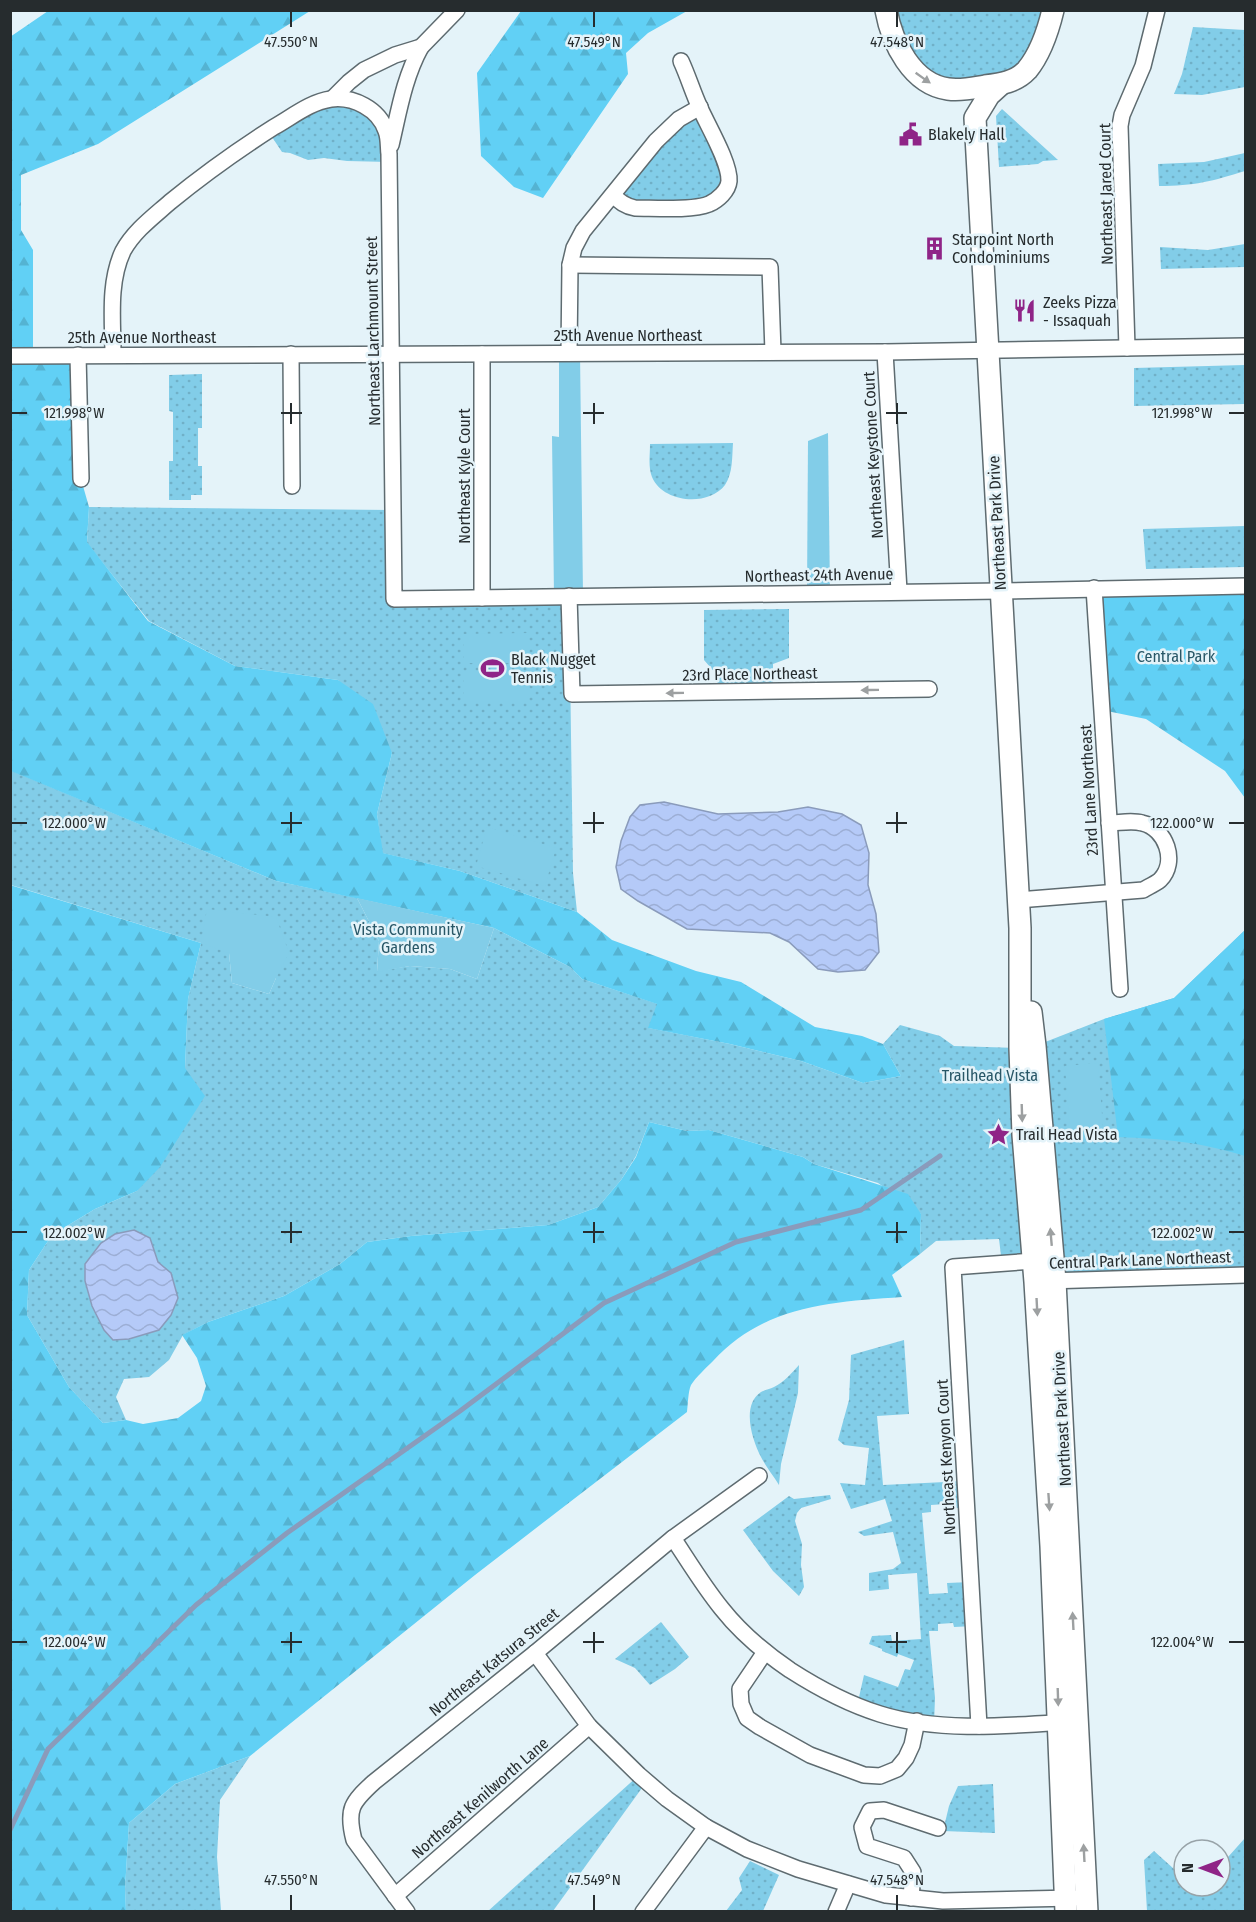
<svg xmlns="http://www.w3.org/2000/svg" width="1256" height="1922" viewBox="0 0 1256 1922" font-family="'Fira Sans Condensed',sans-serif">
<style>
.grass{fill:url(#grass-dots);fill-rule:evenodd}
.forest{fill:url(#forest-firs)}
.garden{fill:#82cde8}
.water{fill:url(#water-waves);stroke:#8a9bbb;stroke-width:1.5}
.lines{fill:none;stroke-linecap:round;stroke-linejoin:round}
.stream{stroke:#8a9bbb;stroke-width:5}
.street-casing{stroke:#5e6b70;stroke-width:18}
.secondary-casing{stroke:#5e6b70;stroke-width:24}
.street{stroke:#fff;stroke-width:15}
.secondary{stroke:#fff;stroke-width:21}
.oneway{fill:#9da0a1}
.ticks{fill:none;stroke:#262c2e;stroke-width:2}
.labels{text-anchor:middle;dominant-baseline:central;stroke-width:5;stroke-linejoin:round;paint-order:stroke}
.poi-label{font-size:16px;fill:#262c2e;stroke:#e4f3f9;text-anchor:start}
.street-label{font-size:16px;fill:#262c2e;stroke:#e4f3f9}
.park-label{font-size:16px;fill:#285767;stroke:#e4f3f9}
.ticks-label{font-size:15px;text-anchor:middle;fill:#262c2e;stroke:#e4f3f9;stroke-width:5;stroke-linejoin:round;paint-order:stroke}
</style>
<defs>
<pattern id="grass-dots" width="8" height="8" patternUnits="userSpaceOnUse" patternTransform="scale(1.5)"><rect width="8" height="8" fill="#82cde8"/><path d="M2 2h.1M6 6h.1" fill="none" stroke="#70b0c7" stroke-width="1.8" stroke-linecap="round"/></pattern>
<pattern id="forest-firs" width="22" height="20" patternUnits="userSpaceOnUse" patternTransform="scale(1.5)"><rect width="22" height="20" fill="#61d0f5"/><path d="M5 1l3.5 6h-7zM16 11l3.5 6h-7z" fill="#54b3d2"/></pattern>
<pattern id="water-waves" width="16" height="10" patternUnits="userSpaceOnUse" patternTransform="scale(1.5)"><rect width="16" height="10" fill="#b5caf8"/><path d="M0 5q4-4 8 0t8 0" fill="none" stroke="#9caed5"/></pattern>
</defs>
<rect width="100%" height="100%" fill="#e4f3f9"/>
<!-- grass -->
<g class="grass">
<path d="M886,11H1053L1026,71L929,83Z"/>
<path d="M1193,27L1245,30V87L1202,95L1174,94L1182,74Z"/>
<path d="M320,102L373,112L389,162L347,161L324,158L308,160L290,153L282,152L268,131Z"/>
<path d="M700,107L728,168L719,198L635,208L613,195Z"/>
<path d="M1002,109L1058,160L1043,161L1038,164L999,167L996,116Z"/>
<path d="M1245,153V171C1213,181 1194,186 1159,186L1158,164L1204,162Z"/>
<path d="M1245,244V267L1161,269L1160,247L1208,250Z"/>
<path d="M1245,365V404L1134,406V368Z"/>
<path d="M202,374V428H198V466H202V495H191V500H169V461H173V412L169,411V375Z"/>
<path d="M733,443C732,457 733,473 725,485C708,507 663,503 652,477C648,467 650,455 650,444Z"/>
<path d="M89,507L393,510L394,599L569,596L573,873L577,912L460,871L382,853L377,814L392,753L338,680L235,666L149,621L87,543Z"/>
<path d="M1245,526V567L1146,569L1143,529Z"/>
<path d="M789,609V658L773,664V691L718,692L717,675L704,660V610Z"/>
<path d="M10,770L276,881L357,898L379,941L377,971L410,966L450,969L477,979L494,928L570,967L582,979L658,1004L649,1028L730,1044L801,1061L863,1083L901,1076L883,1044L900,1025L940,1036L954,1046L1020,1048L1034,1261L1002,1264L999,1239L936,1241L920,1254L921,1214L878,1183L814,1164L803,1157L709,1130L687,1131L649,1122L636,1156L621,1180L598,1207L548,1225L411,1236L367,1242L340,1264L284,1296L208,1322L183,1335L169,1360L149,1377L124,1379L116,1397L126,1420L103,1423L69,1387L27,1315L29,1270L52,1235L95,1209L137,1191L185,1068L188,999L201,943L11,885ZM229,953L276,978L269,994L232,983Z"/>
<path d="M1245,930V1276L1055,1281L1035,1046L1104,1019L1174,998Z"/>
<path d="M904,1340L909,1414L877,1416L883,1485L966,1481L967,1507L947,1509L946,1504L931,1505V1512L922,1513L929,1594L948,1593L947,1583L971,1582L974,1626L954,1627L953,1623L938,1624V1631H929L935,1698L934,1724L857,1706L864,1675L898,1687L905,1669L910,1670L914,1660L898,1654L897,1657L882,1651V1649L869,1644L872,1636L891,1635L892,1641L921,1639L917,1573L888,1575L889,1589L869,1591V1573L893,1569L901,1563L893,1532L864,1536L858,1532L892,1521L885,1499L851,1509L840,1483L865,1485L869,1448L844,1445L838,1440L849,1400L851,1355Z"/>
<path d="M799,1365L798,1393L781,1464L779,1485C773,1475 766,1467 761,1457C752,1440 741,1405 761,1392C765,1390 770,1389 774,1387C784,1382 791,1374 799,1365Z"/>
<path d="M830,1495L831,1499L801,1508L797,1513L795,1521L802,1544L801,1565L804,1587L799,1596L773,1571L743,1530L789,1496L794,1499Z"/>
<path d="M661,1622L689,1657L675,1669L650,1685L635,1668L615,1659Z"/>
<path d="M250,1756L220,1800L217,1857L221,1911L126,1912L125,1889L129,1823L175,1784Z"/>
<path d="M639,1775L647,1781L553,1911L487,1912Z"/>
<path d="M993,1784L995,1833L943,1831L949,1806L958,1786Z"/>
<path d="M1245,1838V1911H1147L1144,1860L1154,1851L1184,1878V1886H1193L1198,1890L1201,1886H1220V1866Z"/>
<path d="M750,1861L779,1875L763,1911H726L742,1890L739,1878Z"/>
</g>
<!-- forest -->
<g class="forest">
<path d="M48,11H310L98,144L21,175V230L33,250V356L78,355L81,479L89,507L87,542L148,621L235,666L338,680L373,704L392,753L377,814L383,853L460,871L577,912L612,940L696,971L741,982L815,1027L862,1036L883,1044L901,1076L863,1083L801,1061L730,1044L648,1028L657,1004L582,979L570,967L494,928L276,881L11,771L10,37Z"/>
<path d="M521,11H687L648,33L626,53L628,74L543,198L514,187L481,156L477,73Z"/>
<path d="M1245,586V798L1225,771L1146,719L1102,710L1094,588Z"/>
<path d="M10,885L201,943L188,999L185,1068L205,1096L160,1167L137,1191L95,1209L52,1235L29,1270L27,1315L69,1387L103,1423L126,1420L143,1424L178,1418L201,1401L206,1386L197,1358L182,1335L208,1322L284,1296L340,1264L367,1242L411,1236L548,1225L598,1207L621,1180L636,1157L649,1122L687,1131L709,1130L803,1157L814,1164L908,1194L921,1214L920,1254L892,1275L902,1297C831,1302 765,1305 713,1361C706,1368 696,1377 691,1385C688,1392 688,1404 687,1412L475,1575L250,1756L175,1784L129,1823L125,1889L126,1911H11Z"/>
<path d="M1245,930V1156C1200,1142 1165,1139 1118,1137L1104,1019L1174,998Z"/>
</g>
<!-- garden -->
<g class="garden">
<path d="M559,353H580L583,595L554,596L552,436L559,437Z"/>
<path d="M828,433L830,592L807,593L808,441Z"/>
<path d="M529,633V663H464V634Z"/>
<rect x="464" y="673" width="65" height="30"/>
<path d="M487,827L556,848L545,886L476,866Z"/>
<path d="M357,898L494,928L477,979L450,969L410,966L377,972L379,941Z"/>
<path d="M207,909L276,917L289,953L276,978L269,994L232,983L229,953L201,943Z"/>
<path d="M1098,1063L1103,1128L1070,1131L1065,1066Z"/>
</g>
<!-- water -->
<g class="water">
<path d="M664,802L718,814L778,812L808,807L842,814L861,825L869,853L868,885L876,914L879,952L865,970L838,972L818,969L789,942L770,933L687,929L638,901L621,889L616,867L621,841L630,817L640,805Z"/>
<path d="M134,1230L150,1238L158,1262L171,1273L178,1298L171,1315L159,1330L129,1339L113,1340L104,1330L92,1306L85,1281V1264L101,1243L115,1234Z"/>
</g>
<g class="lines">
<!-- stream -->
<path class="stream" d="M10,1830L48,1749L196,1605L287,1533L460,1411L604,1303L736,1242L861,1210L940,1156"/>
<defs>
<g id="street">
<path d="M333,98L349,82L364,70L395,55L421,47L457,10"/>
<path d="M391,145C399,111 404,78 421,47"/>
<path d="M613,195C620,202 625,206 635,208C654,208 692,211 709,204C718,200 728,191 729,181C730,163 708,126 700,108C693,93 688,76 681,61"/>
<path d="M570,265L770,267L773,352"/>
<path d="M1127,348L1120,126L1122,115L1143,66L1157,10"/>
<path d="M885,352L899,591"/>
<path d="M569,353L570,265L574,248L583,231L656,141L679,119L700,107"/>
<path d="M291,354L292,486"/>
<path d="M78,355L81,479"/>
<path d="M113,355C113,321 108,283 123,251C134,231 153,217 170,202C203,175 238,150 274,127C292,117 310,102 331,99C353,96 379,109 386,131C389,138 388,147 389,154L394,599L1001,591L1246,586"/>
<path d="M10,356L885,352L1246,346"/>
<path d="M1094,588L1120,989"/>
<path d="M569,596L572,694L929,689"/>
<path d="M482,598V354"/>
<path d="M1018,900L1143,890C1148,887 1155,884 1160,880C1178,862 1166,828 1142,823C1132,820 1119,823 1109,823"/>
<path d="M1047,1281L1246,1275"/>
<path d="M673,1538C689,1562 704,1587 722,1609C741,1633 765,1653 790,1670C818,1688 848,1704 880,1714C937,1732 1007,1726 1066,1722"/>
<path d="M765,1652L740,1689L741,1704L747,1718L760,1727L810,1755L864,1775L880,1776L897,1769L906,1758L912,1745L917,1721"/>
<path d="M535,1653L589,1726L639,1775L667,1799L706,1827L747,1849L798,1869L886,1895L943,1901L1074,1898"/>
<path d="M979,1726L953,1267L1034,1261"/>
<path d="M395,1896L589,1726"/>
<path d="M911,1898L913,1872L904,1858L867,1846L862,1827L870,1811L884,1810L938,1828"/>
<path d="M407,1912L354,1840C346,1809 352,1802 374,1782L535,1653L673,1538L759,1476"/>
<path d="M643,1912L706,1827"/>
<path d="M836,1912L848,1884"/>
</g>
<g id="secondary">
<path d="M886,10C892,43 912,84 948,89C961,91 973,88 985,86C1001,84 1016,82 1027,70C1041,53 1048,31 1053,10"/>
<path d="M1000,85L989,95L975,118L1020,928V1048L1023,1135L1035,1282L1051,1546L1066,1912"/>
<path d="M1031,1012L1035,1046L1055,1281L1087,1912"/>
</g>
</defs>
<!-- street casing -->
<use href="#street" class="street-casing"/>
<!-- secondary casing -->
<use href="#secondary" class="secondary-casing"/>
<!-- street -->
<use href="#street" class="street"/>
<!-- secondary -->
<use href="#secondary" class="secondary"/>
</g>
<!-- one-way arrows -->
<defs><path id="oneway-solid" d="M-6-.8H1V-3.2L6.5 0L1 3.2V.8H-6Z" transform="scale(1.5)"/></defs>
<g class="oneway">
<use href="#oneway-solid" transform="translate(923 78) rotate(35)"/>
<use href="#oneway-solid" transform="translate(870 690) rotate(179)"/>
<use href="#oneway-solid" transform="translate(675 693) rotate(179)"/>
<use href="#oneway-solid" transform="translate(1022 1113) rotate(88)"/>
<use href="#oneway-solid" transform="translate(1051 1237) rotate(-95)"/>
<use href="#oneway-solid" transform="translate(1037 1307) rotate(87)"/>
<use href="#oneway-solid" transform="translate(1049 1502) rotate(86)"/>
<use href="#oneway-solid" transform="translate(1073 1621) rotate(-93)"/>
<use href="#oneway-solid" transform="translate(1058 1697) rotate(88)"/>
<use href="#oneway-solid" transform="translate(1084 1853) rotate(-93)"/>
</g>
<!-- ticks -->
<path class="ticks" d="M291,12V27M594,12V27M897,12V27M291,403V424M594,403V424M897,403V424M12,413H27M281,413H302M583,413H604M886,413H907M1229,413H1244M291,812V833M594,812V833M897,812V833M12,823H27M281,823H302M583,823H604M886,823H907M1229,823H1244M291,1222V1243M594,1222V1243M897,1222V1243M12,1232H27M281,1232H302M583,1232H604M886,1232H907M1229,1232H1244M291,1632V1653M594,1632V1653M897,1632V1653M12,1642H27M281,1642H302M583,1642H604M886,1642H907M1229,1642H1244M291,1895V1910M594,1895V1910M897,1895V1910"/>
<!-- icons -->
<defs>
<symbol id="civic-bare" viewBox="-9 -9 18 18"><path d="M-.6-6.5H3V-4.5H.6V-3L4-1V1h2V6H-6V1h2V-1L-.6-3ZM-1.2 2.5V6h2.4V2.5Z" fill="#8f2487" stroke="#e4f3f9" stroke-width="2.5" paint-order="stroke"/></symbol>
<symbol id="building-bare" viewBox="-9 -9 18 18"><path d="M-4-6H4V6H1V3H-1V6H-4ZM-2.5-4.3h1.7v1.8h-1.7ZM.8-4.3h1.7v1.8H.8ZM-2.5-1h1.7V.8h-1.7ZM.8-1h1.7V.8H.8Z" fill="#8f2487" stroke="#e4f3f9" stroke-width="2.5" paint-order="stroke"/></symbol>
<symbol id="restaurant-bare" viewBox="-9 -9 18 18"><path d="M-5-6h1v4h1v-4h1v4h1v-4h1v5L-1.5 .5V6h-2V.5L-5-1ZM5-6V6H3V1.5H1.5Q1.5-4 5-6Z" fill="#8f2487" stroke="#e4f3f9" stroke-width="2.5" paint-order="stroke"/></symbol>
<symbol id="stadium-bare" viewBox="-9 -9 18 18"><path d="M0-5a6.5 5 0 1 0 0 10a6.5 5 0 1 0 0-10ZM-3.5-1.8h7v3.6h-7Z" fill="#8f2487" stroke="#e4f3f9" stroke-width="2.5" paint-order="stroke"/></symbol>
<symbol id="sight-bare" viewBox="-9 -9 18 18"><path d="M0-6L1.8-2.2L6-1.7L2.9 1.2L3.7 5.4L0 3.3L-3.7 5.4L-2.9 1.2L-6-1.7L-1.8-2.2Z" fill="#8f2487" stroke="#e4f3f9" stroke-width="2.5" paint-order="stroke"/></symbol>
</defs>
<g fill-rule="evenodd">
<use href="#civic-bare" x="894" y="118" width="33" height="33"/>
<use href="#building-bare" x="918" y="232" width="33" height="33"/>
<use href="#restaurant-bare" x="1008" y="294" width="33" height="33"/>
<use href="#stadium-bare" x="476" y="652" width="33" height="33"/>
<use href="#sight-bare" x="982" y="1118" width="33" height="33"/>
</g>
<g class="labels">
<!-- poi labels -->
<g class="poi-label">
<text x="928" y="134">Blakely Hall</text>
<text x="952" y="239">Starpoint North<tspan x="952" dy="18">Condominiums</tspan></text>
<text x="1043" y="302">Zeeks Pizza<tspan x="1043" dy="18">- Issaquah</tspan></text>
<text x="511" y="659">Black Nugget<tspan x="511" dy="18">Tennis</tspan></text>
<text x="1016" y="1134">Trail Head Vista</text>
</g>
<!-- street labels -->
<g class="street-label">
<text transform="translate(1106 194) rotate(-91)">Northeast Jared Court</text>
<text transform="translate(373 331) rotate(-91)">Northeast Larchmount Street</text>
<text x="628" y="335">25th Avenue Northeast</text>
<text x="142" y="337">25th Avenue Northeast</text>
<text transform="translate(873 455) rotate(-93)">Northeast Keystone Court</text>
<text transform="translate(464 476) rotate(-90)">Northeast Kyle Court</text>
<text transform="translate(997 523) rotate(-93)">Northeast Park Drive</text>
<text transform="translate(819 575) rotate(-1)">Northeast 24th Avenue</text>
<text transform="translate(750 674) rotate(-1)">23rd Place Northeast</text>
<text transform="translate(1089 790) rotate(-93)">23rd Lane Northeast</text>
<text transform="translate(1140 1260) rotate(-2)">Central Park Lane Northeast</text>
<text transform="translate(1062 1419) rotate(-93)">Northeast Park Drive</text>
<text transform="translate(946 1457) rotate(-93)">Northeast Kenyon Court</text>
<text transform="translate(494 1662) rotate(-39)">Northeast Katsura Street</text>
<text transform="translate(480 1798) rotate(-41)">Northeast Kenilworth Lane</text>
</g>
<!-- park labels -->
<g class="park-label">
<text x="1176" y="656">Central Park</text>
<text x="408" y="929">Vista Community<tspan x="408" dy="18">Gardens</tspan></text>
<text x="990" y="1075">Trailhead Vista</text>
</g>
</g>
<g class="ticks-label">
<text x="291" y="47">47.550°N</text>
<text x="594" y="47">47.549°N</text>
<text x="897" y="47">47.548°N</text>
<text x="1182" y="418">121.998°W</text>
<text x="74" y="418">121.998°W</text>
<text x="1182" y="828">122.000°W</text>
<text x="74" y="828">122.000°W</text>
<text x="1182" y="1238">122.002°W</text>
<text x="74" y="1238">122.002°W</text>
<text x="1182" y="1647">122.004°W</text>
<text x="74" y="1647">122.004°W</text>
<text x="291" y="1885">47.550°N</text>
<text x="594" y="1885">47.549°N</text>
<text x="897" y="1885">47.548°N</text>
</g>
<!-- border -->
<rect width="1256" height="1922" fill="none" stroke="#262c2e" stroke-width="24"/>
<!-- north arrow -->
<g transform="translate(1202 1868) rotate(270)"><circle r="28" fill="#e4f3f9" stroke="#98a3a8" stroke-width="1.5"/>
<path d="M0-4.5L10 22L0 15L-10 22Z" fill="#8f2487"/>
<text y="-9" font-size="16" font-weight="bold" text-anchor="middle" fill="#262c2e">N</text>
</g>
</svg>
